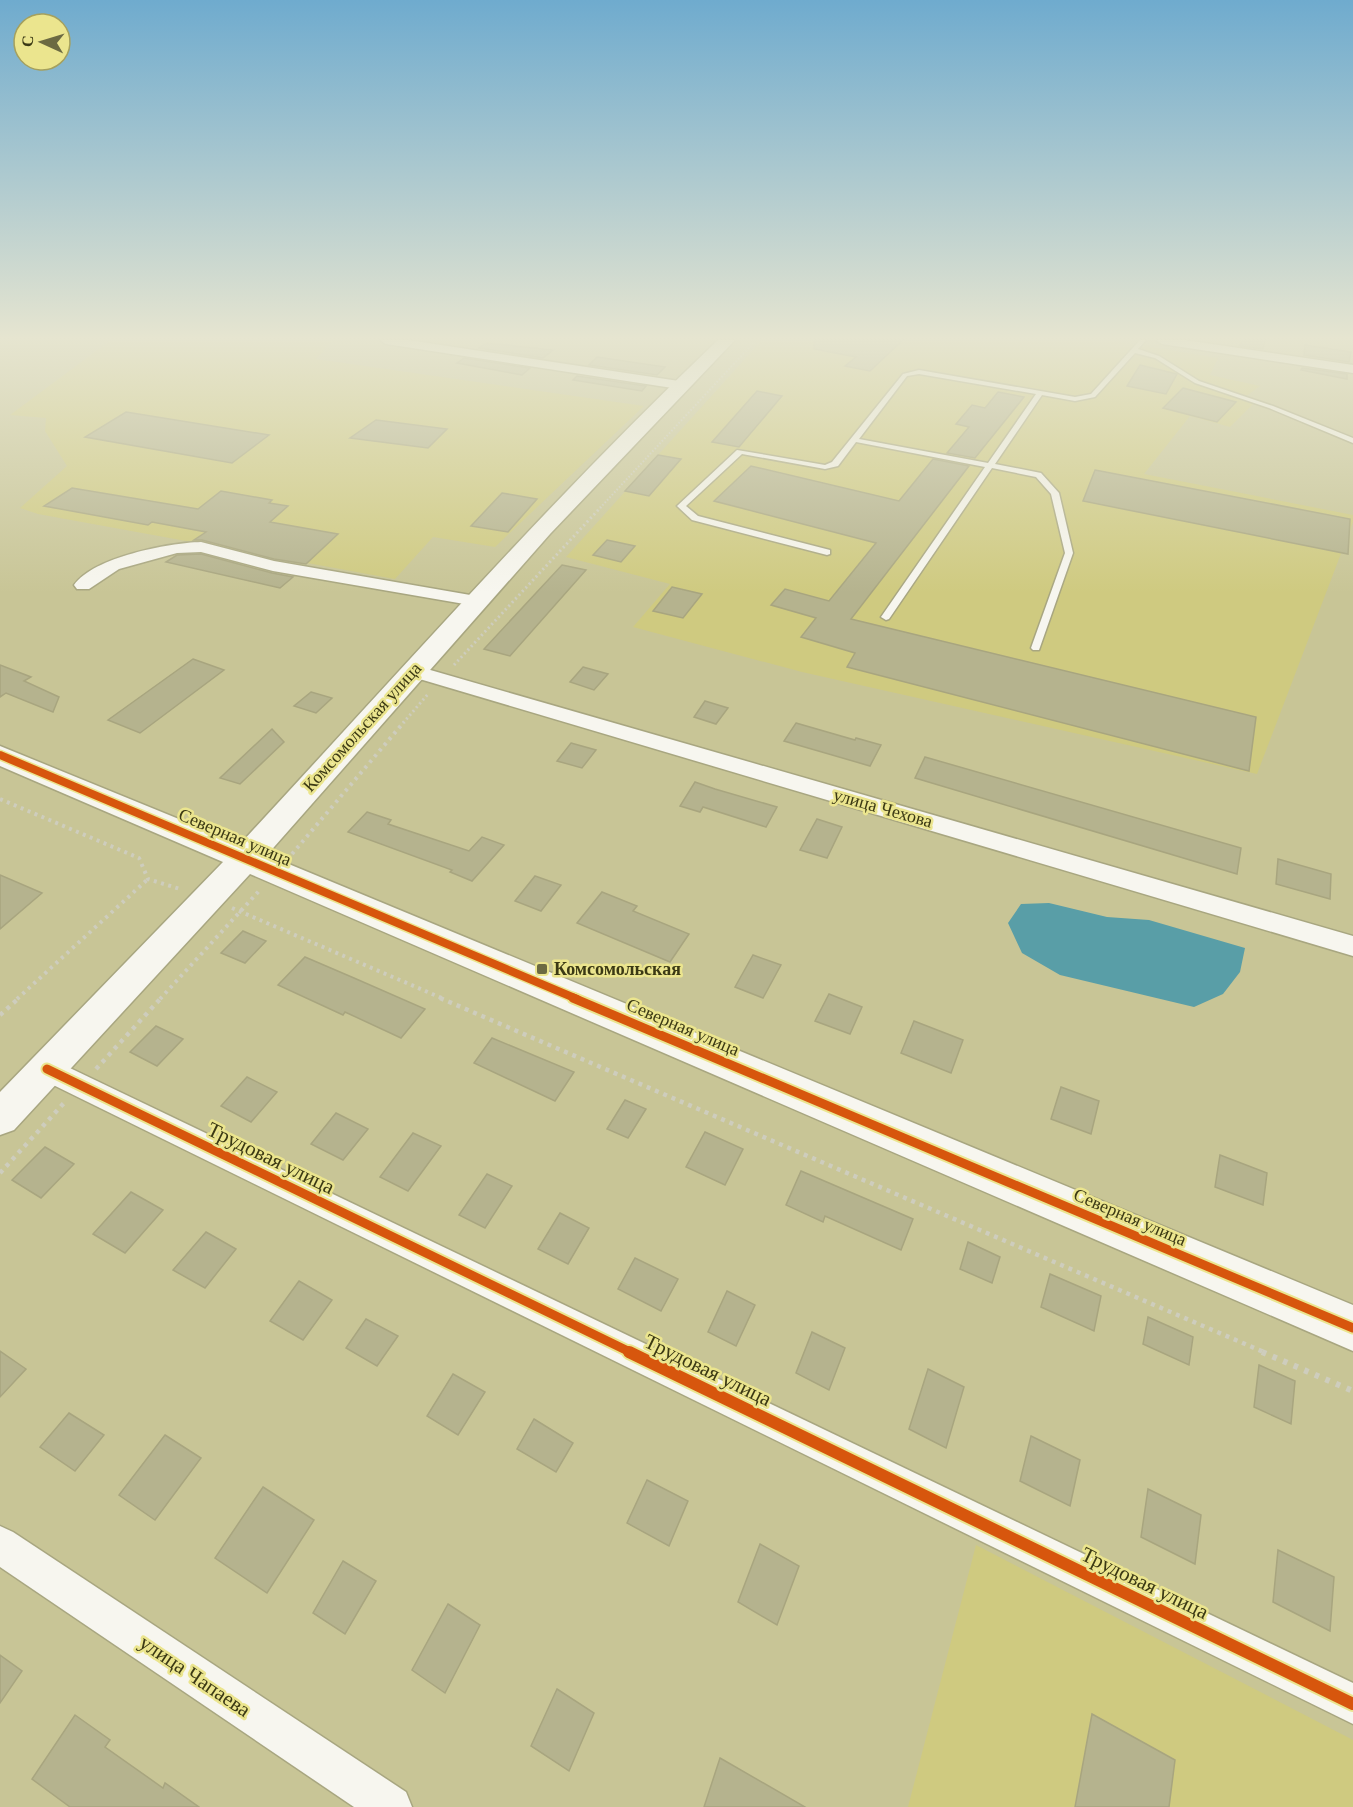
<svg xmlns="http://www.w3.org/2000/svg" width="1353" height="1807" viewBox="0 0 1353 1807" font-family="Georgia,serif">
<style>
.built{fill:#cfca80}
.water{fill:#599ea7}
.building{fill:#b5b38e;stroke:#a8a57f;stroke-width:1.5}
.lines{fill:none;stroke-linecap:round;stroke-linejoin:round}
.lane-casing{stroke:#a8a680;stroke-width:3}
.street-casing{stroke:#a8a680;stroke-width:3}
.secondary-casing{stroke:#a8a680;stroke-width:3}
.path-far4{stroke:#cecdbd;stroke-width:2;stroke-dasharray:1.5 2;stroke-linecap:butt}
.path-far3{stroke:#cecdbd;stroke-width:3;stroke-dasharray:2 3;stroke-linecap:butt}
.path-far2{stroke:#cecdbd;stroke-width:4;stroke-dasharray:3 4.5;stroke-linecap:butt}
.path-far1{stroke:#cecdbd;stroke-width:4.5;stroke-dasharray:4 5;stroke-linecap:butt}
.path{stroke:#cecdbd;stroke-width:6;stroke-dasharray:4.5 7;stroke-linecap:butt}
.lane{fill:#f7f6ef;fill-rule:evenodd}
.street{fill:#f7f6ef;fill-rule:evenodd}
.secondary{fill:#f7f6ef;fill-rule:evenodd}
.cycleway-far2-casing{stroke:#ebe58e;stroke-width:11}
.cycleway-far1-casing{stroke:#ebe58e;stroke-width:13}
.cycleway-casing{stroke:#ebe58e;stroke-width:16}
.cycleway-far2{stroke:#d7560d;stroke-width:8}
.cycleway-far1{stroke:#d7560d;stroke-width:9}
.cycleway{stroke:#d7560d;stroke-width:12}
.poi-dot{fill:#6c6a42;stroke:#ebe58e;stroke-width:2}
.labels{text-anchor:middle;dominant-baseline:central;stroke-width:5;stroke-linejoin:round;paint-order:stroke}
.street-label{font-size:18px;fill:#3b3914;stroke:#ebe58e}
.poi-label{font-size:18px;font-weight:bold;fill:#3b3914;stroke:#ebe58e;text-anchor:start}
.near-street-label{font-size:21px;fill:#3b3914;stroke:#ebe58e}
</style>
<rect width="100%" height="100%" fill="#c8c596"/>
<!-- built -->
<g class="built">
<path d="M111,340H333L316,359L644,406L495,547L433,537L395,579L38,514L20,508L67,466L45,431L46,418L10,415Z"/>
<path d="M762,340H1107L1218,358L1210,375L1260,386L1241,400L1254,403L1230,427L1190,416L1144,474L1353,515V522L1257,774L802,672L633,627L670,584L566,557Z"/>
<path d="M976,1545L1353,1740V1807H908Z"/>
</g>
<!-- water -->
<path class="water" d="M1049,903L1107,917L1149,920L1245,948L1240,972L1223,994L1194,1007L1060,975L1022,953L1008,923L1021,904Z"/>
<!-- building -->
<g class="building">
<path d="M814,340H903L870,371L845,366L856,357L814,349Z"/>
<path d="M1242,340H1265L1263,349L1240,346Z"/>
<path d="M486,343L553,350L543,358L479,348Z"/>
<path d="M1305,345L1351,352L1349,362L1304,355Z"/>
<path d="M597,357L665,367L657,375L589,365Z"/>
<path d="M464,358L530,368L522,375L457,363Z"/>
<path d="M1140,365L1177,374L1166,394L1127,386Z"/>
<path d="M1302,368L1347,374V379L1301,370Z"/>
<path d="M577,376L646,386L642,391L573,380Z"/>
<path d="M1183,388L1236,402L1217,422L1163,408Z"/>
<path d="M757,391L782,396L739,447L712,442Z"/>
<path d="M998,392L1024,397L975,458L947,453L969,427L956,424L972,405L985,408Z"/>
<path d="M126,412L269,435L232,463L85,437Z"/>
<path d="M376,420L447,429L428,448L350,438Z"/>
<path d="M658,455L681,459L649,496L625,491Z"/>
<path d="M933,459L969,466L851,619L1256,717L1249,771L847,667L855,653L801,637L816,618L771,605L785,589L829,601L876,543L714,501L751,466L899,501Z"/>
<path d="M1095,470L1350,519L1348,554L1083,501Z"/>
<path d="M72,488L198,509L221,491L272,500L269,503L288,506L270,522L338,534L306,564L274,559L202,540H194L206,532L152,522L148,525L44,506Z"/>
<path d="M502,493L537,499L508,532L471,526Z"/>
<path d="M607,540L635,546L621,562L593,555Z"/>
<path d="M201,554L272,573L293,577L280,588L166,562L177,555Z"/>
<path d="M562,565L586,570L510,656L484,649Z"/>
<path d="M672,587L702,594L683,618L653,611Z"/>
<path d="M193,659L224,670L140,733L108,720Z"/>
<path d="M0,665L31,677L24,681L59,697L53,712L6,693L0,697Z"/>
<path d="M583,667L608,674L594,690L570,682Z"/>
<path d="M311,692L332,698L316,713L294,706Z"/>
<path d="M705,701L728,708L716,724L694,717Z"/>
<path d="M796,723L855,740L856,738L881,745L870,766L784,741Z"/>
<path d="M272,729L284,742L240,784L220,778Z"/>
<path d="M571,743L596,750L582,768L557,761Z"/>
<path d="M925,757L1241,848L1237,874L915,778Z"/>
<path d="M695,782L715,789L777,807L766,827L703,807L700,812L680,806Z"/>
<path d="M367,812L391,820L388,824L469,851L482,837L504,845L472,881L450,872L452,870L348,832Z"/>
<path d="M817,819L842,827L827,858L800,850Z"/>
<path d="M1278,859L1331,874L1330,899L1276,884Z"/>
<path d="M0,875L42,893L0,929Z"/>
<path d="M535,876L561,885L541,911L515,901Z"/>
<path d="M602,892L637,906L633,911L689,934L670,962L577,923Z"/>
<path d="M243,931L266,941L245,963L221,953Z"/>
<path d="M753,955L781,965L763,998L735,987Z"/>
<path d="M305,957L354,978L425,1009L401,1038L345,1012L343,1015L278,985Z"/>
<path d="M829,994L862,1007L850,1034L815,1021Z"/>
<path d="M914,1021L963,1040L951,1073L901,1053Z"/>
<path d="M156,1026L183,1039L157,1066L130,1052Z"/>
<path d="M492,1038L574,1072L555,1101L474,1063Z"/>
<path d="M247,1077L277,1092L251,1122L221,1106Z"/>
<path d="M1061,1087L1099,1101L1091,1134L1051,1119Z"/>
<path d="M625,1100L646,1109L628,1138L607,1129Z"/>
<path d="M336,1113L368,1129L343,1160L311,1144Z"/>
<path d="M705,1132L743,1149L725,1185L686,1167Z"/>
<path d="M413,1133L441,1146L408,1191L380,1177Z"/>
<path d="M45,1147L74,1164L41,1198L12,1180Z"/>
<path d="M1220,1155L1267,1173L1263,1205L1215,1187Z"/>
<path d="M801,1171L913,1219L901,1250L825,1216L823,1222L786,1205Z"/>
<path d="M487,1174L512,1186L485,1228L459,1215Z"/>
<path d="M131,1192L163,1210L125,1253L93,1234Z"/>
<path d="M560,1213L589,1228L568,1264L538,1249Z"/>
<path d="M206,1232L236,1249L205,1288L173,1270Z"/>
<path d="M968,1242L1000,1257L992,1283L960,1269Z"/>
<path d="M635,1258L678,1279L661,1311L618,1289Z"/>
<path d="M1050,1274L1101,1296L1094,1331L1041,1307Z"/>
<path d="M299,1281L332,1300L303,1340L270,1321Z"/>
<path d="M727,1291L755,1305L736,1346L708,1332Z"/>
<path d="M1148,1317L1193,1337L1189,1365L1143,1344Z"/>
<path d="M366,1319L398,1336L377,1366L346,1348Z"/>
<path d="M812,1332L845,1348L829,1390L796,1373Z"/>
<path d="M0,1351L26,1369L0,1397Z"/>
<path d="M1259,1365L1295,1381L1291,1424L1254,1407Z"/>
<path d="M928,1369L964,1387L946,1448L909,1429Z"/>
<path d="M453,1374L485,1392L458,1435L427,1416Z"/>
<path d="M69,1413L104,1435L75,1471L40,1447Z"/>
<path d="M534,1419L573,1443L556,1472L517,1449Z"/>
<path d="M165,1435L201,1458L155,1520L119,1495Z"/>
<path d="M1031,1436L1080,1460L1070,1506L1020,1481Z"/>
<path d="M647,1480L688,1501L669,1546L627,1523Z"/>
<path d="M263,1487L314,1520L267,1593L215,1558Z"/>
<path d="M1148,1489L1201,1515L1195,1564L1141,1537Z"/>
<path d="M760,1544L799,1566L777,1625L738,1602Z"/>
<path d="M1278,1550L1334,1577L1330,1631L1273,1602Z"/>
<path d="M343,1561L376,1581L345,1634L313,1613Z"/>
<path d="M448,1604L480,1625L445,1693L412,1670Z"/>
<path d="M0,1655L22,1671L0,1703Z"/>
<path d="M557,1689L594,1713L569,1771L531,1746Z"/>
<path d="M1092,1714L1175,1760L1169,1807H1075Z"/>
<path d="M75,1715L110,1740L105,1747L163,1788L165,1783L199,1807H70L32,1779Z"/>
<path d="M720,1758L805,1807H704Z"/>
</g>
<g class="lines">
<defs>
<path id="lane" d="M1140,340H1146L1138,349L1159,356L1199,381L1273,406L1353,438V443L1269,408L1195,383L1155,358L1135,353L1095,397L1075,401L1042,395L995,464L1041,473L1059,493L1073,553L1039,650H1033L1031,648L1065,553L1051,494L1036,477L992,468L889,619L886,620L881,617L985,467L856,442L838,466L825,469L742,454L686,506L698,516L830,550V554L827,555L692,520L677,506L737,450L825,465L832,462L903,374L919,370L1075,397L1091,394ZM919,374L1036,394L988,463L859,439L907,376Z"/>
<g id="street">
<path d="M380,340H408L679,381L686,385L679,389L386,344Z"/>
<path d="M1156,340H1185L1353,365V373L1162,344Z"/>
<path d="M201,542L274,561L476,596L482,597L485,601L482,605L476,606L273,571L201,552L177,553L119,569L89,589H77L74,585C94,557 168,543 201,542Z"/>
<path d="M413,665L1353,936V956L406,675L403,671L406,667Z"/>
<path d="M47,1057L1353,1683V1724L37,1077L33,1069L37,1061Z"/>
<path d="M0,1526L13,1532L406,1792L412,1807H354L0,1567Z"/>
</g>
<path id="secondary" d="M718,340H735L550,534L267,855L1353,1305V1351L250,874L14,1130L0,1135V1092L223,862L0,766V746L240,844C398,674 550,500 718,340Z"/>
</defs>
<!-- lane casing -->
<use href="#lane" class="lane-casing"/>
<!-- street casing -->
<use href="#street" class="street-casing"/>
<!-- secondary casing -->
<use href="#secondary" class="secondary-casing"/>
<!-- path-far4 -->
<path class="path-far4" d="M600,508L756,340"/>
<!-- path-far3 -->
<g class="path-far3">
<path d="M454,665L601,507"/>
<path d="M403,723L429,693"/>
</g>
<!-- path-far2 -->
<g class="path-far2">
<path d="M0,799L139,858L148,879L180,889"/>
<path d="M292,854L404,722"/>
<path d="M232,908L444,999"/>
<path d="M17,999L148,879"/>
<path d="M160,999L259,891"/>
</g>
<!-- path-far1 -->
<g class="path-far1">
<path d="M440,998L1266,1353"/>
<path d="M0,1015L19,998"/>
<path d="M96,1069L161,998"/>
<path d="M0,1173L64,1103"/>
</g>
<!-- path -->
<path class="path" d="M1262,1352L1353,1391"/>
<!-- lane -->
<use href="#lane" class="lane"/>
<!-- street -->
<use href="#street" class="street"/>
<!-- secondary -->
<use href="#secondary" class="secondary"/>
<defs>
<path id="cycleway-far2" d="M0,755L577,999"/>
<g id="cycleway-far1">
<path d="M573,998L1353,1328"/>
<path d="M47,1069L632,1353"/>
</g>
<path id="cycleway" d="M629,1352L1353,1704"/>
</defs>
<!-- cycleway-far2 casing -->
<use href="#cycleway-far2" class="cycleway-far2-casing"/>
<!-- cycleway-far1 casing -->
<use href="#cycleway-far1" class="cycleway-far1-casing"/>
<!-- cycleway casing -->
<use href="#cycleway" class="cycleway-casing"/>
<!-- cycleway-far2 -->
<use href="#cycleway-far2" class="cycleway-far2"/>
<!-- cycleway-far1 -->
<use href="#cycleway-far1" class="cycleway-far1"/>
<!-- cycleway -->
<use href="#cycleway" class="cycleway"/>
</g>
<!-- sky -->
<linearGradient id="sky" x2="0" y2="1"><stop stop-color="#6fabce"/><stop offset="0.57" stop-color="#e6e5d0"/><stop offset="1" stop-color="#e6e5d0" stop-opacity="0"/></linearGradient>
<rect width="1353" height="593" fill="url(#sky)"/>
<!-- markers -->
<rect class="poi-dot" x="536" y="963" width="12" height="12" rx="3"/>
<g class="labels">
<!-- street labels -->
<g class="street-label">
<text transform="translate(362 727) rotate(-48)">Комсомольская улица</text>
<text transform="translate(883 808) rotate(16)">улица Чехова</text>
<text transform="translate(235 837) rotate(23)">Северная улица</text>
<text transform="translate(683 1027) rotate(23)">Северная улица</text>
<text transform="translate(1130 1217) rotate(23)">Северная улица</text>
</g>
<!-- poi labels -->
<g class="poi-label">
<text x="554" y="969">Комсомольская</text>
</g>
<!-- near-street labels -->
<g class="near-street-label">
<text transform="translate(271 1158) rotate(26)">Трудовая улица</text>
<text transform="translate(708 1370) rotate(26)">Трудовая улица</text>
<text transform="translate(1145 1583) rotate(26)">Трудовая улица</text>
<text transform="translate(195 1676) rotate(34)">улица Чапаева</text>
</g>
</g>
<!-- north arrow -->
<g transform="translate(42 42) rotate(274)"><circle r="28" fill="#ebe58e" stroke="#a5a05d" stroke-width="1.5"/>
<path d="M0-4.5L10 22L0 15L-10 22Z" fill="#6c6a42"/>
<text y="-9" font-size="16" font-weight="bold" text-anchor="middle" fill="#3b3914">С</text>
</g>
</svg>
